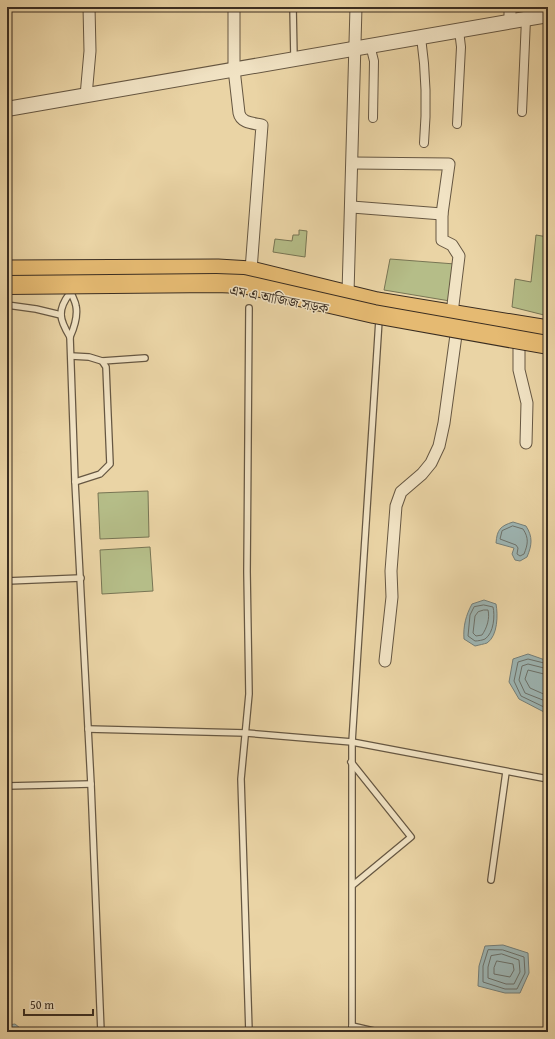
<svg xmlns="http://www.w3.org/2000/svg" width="555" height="1039" viewBox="0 0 555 1039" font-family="'Gentium Book Plus','Noto Serif Bengali',serif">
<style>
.green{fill:#b5bd88;stroke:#787554}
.water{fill:#9db5b3;stroke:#757f79}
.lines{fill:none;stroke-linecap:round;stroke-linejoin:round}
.shore{stroke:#6c716a;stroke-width:1}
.service-casing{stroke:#665742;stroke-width:8}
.pedestrian-casing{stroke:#665742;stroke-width:10}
.minor-casing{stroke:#665742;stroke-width:13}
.tertiary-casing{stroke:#665742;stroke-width:16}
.primary-casing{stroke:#3a2d21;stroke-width:19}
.service{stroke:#f1e3c4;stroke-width:5.5}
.pedestrian{stroke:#f1e3c4;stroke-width:8}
.minor{stroke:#f1e3c4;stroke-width:11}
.tertiary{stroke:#f1e3c4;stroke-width:14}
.primary{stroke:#e5ba72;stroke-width:17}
.trunk-bridge-casing{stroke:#3a2d21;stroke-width:20;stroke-linecap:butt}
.trunk-bridge{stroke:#e5ba72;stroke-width:18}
.labels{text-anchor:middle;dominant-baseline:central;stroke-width:3;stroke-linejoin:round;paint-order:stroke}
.street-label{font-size:14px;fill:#3a2d21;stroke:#f1e3c4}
</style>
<rect width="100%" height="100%" fill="#ead4a5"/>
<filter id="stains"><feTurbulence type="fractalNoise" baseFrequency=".005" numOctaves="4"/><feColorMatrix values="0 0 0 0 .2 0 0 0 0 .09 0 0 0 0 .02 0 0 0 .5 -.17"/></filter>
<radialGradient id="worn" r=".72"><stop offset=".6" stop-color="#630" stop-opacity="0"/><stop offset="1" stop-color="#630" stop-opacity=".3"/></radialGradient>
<!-- green -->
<g class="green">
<path d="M299,230L307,231L305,257L273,252L275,239L292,241L293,235H299Z"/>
<path d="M536,235L548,237V316L512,307L515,279L531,282Z"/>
<path d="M390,259L455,264L450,301L384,290Z"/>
<path d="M148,491L149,537L100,539L98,493Z"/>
<path d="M150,547L153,591L102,594L100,550Z"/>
</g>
<!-- water -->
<g class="water">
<path d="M513,522L526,526C533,537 532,545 527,557L520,561L515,560L512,554L514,548L496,543C497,530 500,526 513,522Z"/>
<path d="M484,600L496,604C498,614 498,636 487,643C484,644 479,645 475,646L464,639C463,626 466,615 472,604Z"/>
<path d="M528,654L548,661V711L544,712L519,699L509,682L513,659Z"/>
<path d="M503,945L528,953L529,973L520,993H505L478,986L479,966L485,946Z"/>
<path d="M15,1024L25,1032H7V1025Z"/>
</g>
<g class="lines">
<!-- shore -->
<g class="shore">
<path d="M513,526L523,529C529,538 528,544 524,554L520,556L517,554L518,548L516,545L500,539L502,531Z"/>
<path d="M484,605L493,607C495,615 494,633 485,639C483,640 478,641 475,641L468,636L470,615L474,607Z"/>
<path d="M484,610H488C490,618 487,628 482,635L476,636L473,633L475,616L478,612Z"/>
<path d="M548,664L528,659L518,662L514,681L521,696L544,707H548"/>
<path d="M548,669L528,664L522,666L519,680L525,693L548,702"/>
<path d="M548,675L528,670L525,679L530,688L548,696"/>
<path d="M503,950L524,957L525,973L517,989H505L483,982V966L488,950Z"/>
<path d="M502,954L519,960L520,972L514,984H506L488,978V967L491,956Z"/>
<path d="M497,961L513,964L514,970L510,977L494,974V968Z"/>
</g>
<defs>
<g id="service">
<path d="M293,7L294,58"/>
<path d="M70,287C70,294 75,299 76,306C78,316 74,328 70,337L75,482L91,784L101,1032"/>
<path d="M7,305L36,309L61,315"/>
<path d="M70,337C59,319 57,310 70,293"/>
<path d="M71,356L89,357L102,361L106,367L110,464L100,474L75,482"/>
<path d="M102,361L145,358"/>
<path d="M7,581L81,578"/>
<path d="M88,729L246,733L352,742L548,779"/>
<path d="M351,762L411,837L353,885"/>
<path d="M7,786L91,784"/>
<path d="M491,880L506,772"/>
<path d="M352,1026L378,1032"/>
<path d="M249,1032L241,779L249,694L247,572L249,308"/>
<path d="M352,1032V742L379,320"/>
</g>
<g id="pedestrian">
<path d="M421,37C426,72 427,108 424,143"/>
<path d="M370,45L374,61L373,118"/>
<path d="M522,112L526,19"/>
<path d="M457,124L461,47L459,30"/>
</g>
<g id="minor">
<path d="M234,7V69L239,113C241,123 253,123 262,125L251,270"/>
<path d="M510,22V7"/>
<path d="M86,96L90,51L89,7"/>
<path d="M353,163L449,164L442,214V240L452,245L459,256L452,313"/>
<path d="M352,207L442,214"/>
<path d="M348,293L356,7"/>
<path d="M519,345V370L527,403L526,443"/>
<path d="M385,661L392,597L391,571L396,506L401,492L422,474L431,463L439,446L444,423L456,335"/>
</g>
<path id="tertiary" d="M7,109L548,15"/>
<path id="primary" d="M7,269L218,268L251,270L377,301L548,329"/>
</defs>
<!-- service casing -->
<use href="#service" class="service-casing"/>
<!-- pedestrian casing -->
<use href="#pedestrian" class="pedestrian-casing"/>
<!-- minor casing -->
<use href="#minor" class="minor-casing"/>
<!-- tertiary casing -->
<use href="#tertiary" class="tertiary-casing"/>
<!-- primary casing -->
<use href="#primary" class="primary-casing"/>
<!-- service -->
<use href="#service" class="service"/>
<!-- pedestrian -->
<use href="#pedestrian" class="pedestrian"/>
<!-- minor -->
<use href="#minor" class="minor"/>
<!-- tertiary -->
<use href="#tertiary" class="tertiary"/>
<!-- primary -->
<use href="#primary" class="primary"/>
<defs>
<path id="trunk-bridge" d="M7,285L216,283L243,284L374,314L548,345"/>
</defs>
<!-- trunk-bridge casing -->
<use href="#trunk-bridge" class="trunk-bridge-casing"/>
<!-- trunk-bridge -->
<use href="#trunk-bridge" class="trunk-bridge"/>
</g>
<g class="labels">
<!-- street labels -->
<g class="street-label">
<text transform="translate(279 299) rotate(11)">এম এ আজিজ সড়ক</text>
</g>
</g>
<!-- margin -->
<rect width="555" height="1039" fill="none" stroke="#ead4a5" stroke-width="24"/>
<rect x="8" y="8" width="539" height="1023" fill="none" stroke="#3a2d21" stroke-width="2"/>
<rect x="12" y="12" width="531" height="1015" fill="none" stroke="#3a2d21"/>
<!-- scale -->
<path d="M24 1009v6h69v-6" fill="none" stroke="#3a2d21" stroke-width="2"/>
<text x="30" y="1009" font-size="12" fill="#3a2d21" stroke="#f1e3c4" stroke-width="3" paint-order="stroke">50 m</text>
<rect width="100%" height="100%" filter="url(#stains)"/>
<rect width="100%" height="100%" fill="url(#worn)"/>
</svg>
